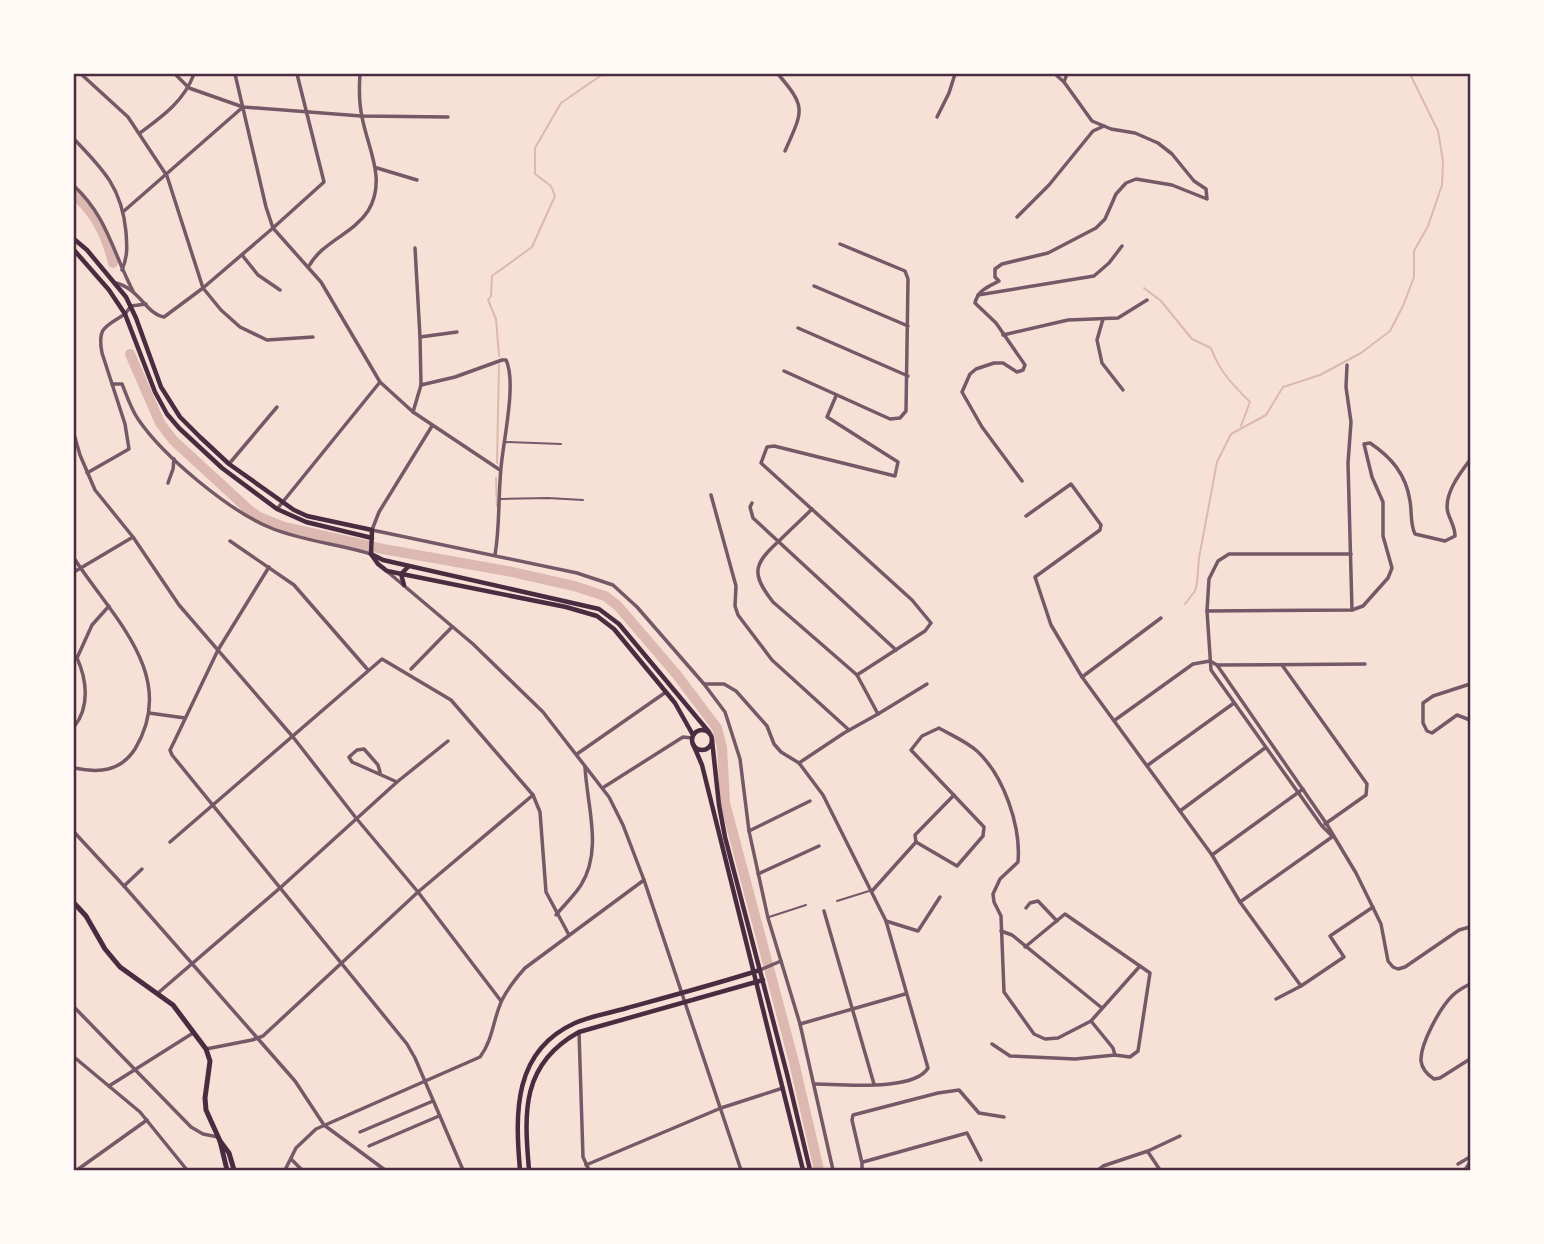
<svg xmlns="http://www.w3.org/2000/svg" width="1544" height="1244" viewBox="0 0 1544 1244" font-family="Lato,sans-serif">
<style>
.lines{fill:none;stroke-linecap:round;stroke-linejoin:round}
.stream{stroke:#dcb8b0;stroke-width:2}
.river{stroke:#dcb8b0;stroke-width:10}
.service{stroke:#755966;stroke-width:2}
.minor{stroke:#755966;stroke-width:3.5}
.tertiary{stroke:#755966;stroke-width:3.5}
.secondary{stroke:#4a2c40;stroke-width:4.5}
.primary{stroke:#4a2c40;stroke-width:5}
.neatline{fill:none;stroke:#4a2c40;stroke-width:2.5}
</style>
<rect width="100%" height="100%" fill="#f7e1d7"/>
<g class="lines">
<!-- stream -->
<g class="stream">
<path d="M1144,288L1161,301L1192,339L1211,348C1219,371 1233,385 1250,402L1241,426"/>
<path d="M499,356L496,319L488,300L491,296L492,276L532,247L555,196L551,186L535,174V148L561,103L603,74"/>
<path d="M497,463L499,365"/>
<path d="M496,478L497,506"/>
<path d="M1185,604L1195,591L1197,583L1199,558L1217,462L1231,434L1266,415L1283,387L1320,375L1361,353L1390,331L1403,306L1414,277V251L1428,226L1442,185L1443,161L1438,131L1410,74"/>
</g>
<!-- river -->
<g class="river">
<path d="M74,195C96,213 106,235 113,263"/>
<path d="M130,354L160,423L173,440L248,509L259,517L284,527L383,549L507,571L574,586L605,596L618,606L677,675L717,728L722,747L725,803L794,1062L819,1170"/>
</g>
<!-- service -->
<g class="service">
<path d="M505,442L561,444"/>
<path d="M501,499L548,498L583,500"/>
<path d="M837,901L869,891"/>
<path d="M769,917L806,905"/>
</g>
<!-- minor -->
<g class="minor">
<path d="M81,74L128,117L167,176L203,288L221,310L240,327L267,340L313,337"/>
<path d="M175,74L189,88L243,107L361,116L448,117"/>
<path d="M297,74L324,182L273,228L321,282L380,382L413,412L500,470"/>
<path d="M778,74C807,108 803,110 785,151"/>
<path d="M1055,74L1064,82L1067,74"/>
<path d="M937,117L949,93L955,74"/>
<path d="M140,133C163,116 184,101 194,74"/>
<path d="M74,139C103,169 122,188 126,232C127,246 128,256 122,270"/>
<path d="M377,168L417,180"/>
<path d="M74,186C107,216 113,253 133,291"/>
<path d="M124,211L243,107"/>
<path d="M1017,217L1049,185L1093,131L1104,126"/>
<path d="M242,255L258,275L280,290"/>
<path d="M309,266C322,242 353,234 368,211C387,180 368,149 362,117C359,103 359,88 360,74"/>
<path d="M814,286L908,326"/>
<path d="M978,295L1094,276L1109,263L1122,246"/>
<path d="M1103,319L1097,340L1102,363L1123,390"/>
<path d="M798,328L908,376"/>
<path d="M1003,335L1068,320L1118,318L1147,300"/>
<path d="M420,337L457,332"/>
<path d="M1347,365L1346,387L1351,422L1348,463L1352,610"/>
<path d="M784,371L890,419L900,418L906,411L908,279L905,271L840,244"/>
<path d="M112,384H122C127,396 131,409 138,419C163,456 229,511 271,528C303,541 338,544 371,554"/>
<path d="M421,385L455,377L502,360H506C517,382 503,442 501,468C498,498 500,526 495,555"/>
<path d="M836,396L827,417L898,462L895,476L774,446L767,447L761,463L912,600L931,623L925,631L857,675"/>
<path d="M413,412L421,385L420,337L415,248"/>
<path d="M432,426L379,512L372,530L577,573L613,585L637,607L704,684L725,712L740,759L749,831L768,918L800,1024L833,1170"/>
<path d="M74,434L80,455L95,490L133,537L179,605L293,737L356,818L418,892L501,1001"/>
<path d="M229,464L277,407"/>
<path d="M87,473L129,449L125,424L102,353C97,327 105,327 125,314"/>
<path d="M1022,481L982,427L962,392L970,374L976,369L994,363H1003L1017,372L1023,370L1025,365L996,323L975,303C978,290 988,287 999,281L995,277V269L1002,264L1048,253L1096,228L1105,219L1116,194L1126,183L1136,179L1172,185L1207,199L1206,189L1194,181L1172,154L1158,143L1135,133L1111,129L1092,121L1064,82"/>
<path d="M168,483L173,469L174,459"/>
<path d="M711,495L736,586L735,606L738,615L772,660L849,730"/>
<path d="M752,503L750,507L753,518L896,650"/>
<path d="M277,509L380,382"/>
<path d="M1026,516L1071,484L1101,525L1100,530L1035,577L1051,625L1082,677L1212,855L1240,902L1301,986"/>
<path d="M230,541L294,585L368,670"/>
<path d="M74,558C110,615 180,675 135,749C120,772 99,773 74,768"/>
<path d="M269,567L218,650L174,742L170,750L172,755L407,1044L415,1058L463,1170"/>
<path d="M74,572L133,537"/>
<path d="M389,573L473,644L543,712L609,797L623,825L644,880L741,1170"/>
<path d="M1207,611L1352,610L1363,606L1388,578L1392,568L1383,536V502L1372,477L1364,444L1370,443C1391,457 1406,474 1410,501C1412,512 1410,524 1415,534L1445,541L1455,536C1455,527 1451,522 1448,513C1443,495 1460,473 1470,460"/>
<path d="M74,656L77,658C87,680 90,707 74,727"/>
<path d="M77,658L92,625L109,606"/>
<path d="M1217,665L1365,664"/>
<path d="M1282,665L1367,784L1366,795L1325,824"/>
<path d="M411,669L452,627"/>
<path d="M1082,677L1161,618"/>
<path d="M704,684H724L736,691L767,726L774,744L781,752L799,763L823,795L886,921L928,1068C914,1092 839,1084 814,1084"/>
<path d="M1470,684L1433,696L1423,703V723L1427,731L1432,733L1457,715L1470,720"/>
<path d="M149,713L185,718"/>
<path d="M878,714L927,684"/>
<path d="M1115,720L1193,664L1210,661L1217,665L1326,823L1356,873L1381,924L1388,961L1393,967L1398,969L1405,967L1459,930L1470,927"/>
<path d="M577,754L666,692"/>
<path d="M799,763L844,733L878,714L857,675L773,602C751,574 753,564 779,541C790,530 801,520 812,509"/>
<path d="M1148,765L1234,703"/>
<path d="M380,772L378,765L364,749L357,750L349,757L352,762L397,782"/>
<path d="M604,787L683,737L692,738"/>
<path d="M1180,811L1265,748"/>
<path d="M749,831L810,801"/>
<path d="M74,832L124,886L295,1081L324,1125L385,1170"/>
<path d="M1331,835L1322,826L1211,670L1207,611L1209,579L1218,561L1229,554H1351"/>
<path d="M170,842L382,659L451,700L533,795L540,812L546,892L569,935"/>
<path d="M916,842L957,866L983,836L984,827L911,750L922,736L939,728C951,735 967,742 977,751C1004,776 1021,826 1018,862L1000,879L993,894L994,902L1001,916L1004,992L1034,1034L1045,1039L1058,1038L1091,1021L1140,966"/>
<path d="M916,842L915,835L954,795"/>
<path d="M1212,855L1303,789"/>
<path d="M758,874L819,846"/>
<path d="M124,886L142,869"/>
<path d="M872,891L916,842"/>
<path d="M1240,902L1332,837"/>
<path d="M1026,908L1030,903L1038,901L1057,921"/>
<path d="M824,911L874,1084"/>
<path d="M556,915C564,905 574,896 581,885C603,850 587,806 585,767"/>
<path d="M886,921L918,931L940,897"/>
<path d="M1001,931L1012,935L1102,1008"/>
<path d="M760,970L781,961"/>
<path d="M1470,984C1464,987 1457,991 1452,996C1440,1008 1420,1044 1421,1061C1422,1069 1428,1075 1434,1079L1440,1078L1470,1059"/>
<path d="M158,993L280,888L397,782L448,741"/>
<path d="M1276,999L1301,986L1344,957L1330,936L1373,907"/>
<path d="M74,1007L191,1127L203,1134L218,1137"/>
<path d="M1091,1021L1113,1048L1115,1055"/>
<path d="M800,1024L905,994"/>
<path d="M579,1032L583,1157L589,1170"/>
<path d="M992,1044L1010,1056L1075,1059L1115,1055L1130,1057L1138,1051L1150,973L1065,914L1025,947"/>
<path d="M206,1049L252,1040L263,1036L418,892L533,795"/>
<path d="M74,1057L140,1112L187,1170"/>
<path d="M109,1086L193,1033"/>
<path d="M360,1132L433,1101"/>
<path d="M369,1146L439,1116"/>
<path d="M1148,1152L1160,1170"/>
<path d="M291,1159L302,1170"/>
<path d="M863,1162L967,1133L981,1160"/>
<path d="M1458,1164L1470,1157"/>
<path d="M586,1165L721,1108L783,1088"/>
<path d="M77,1170L147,1120"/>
<path d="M285,1170L296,1148L316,1129L480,1057C493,1040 493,1019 502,1000C508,988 516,978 525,968L644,880"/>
<path d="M862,1170V1163L852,1120L853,1115L938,1093L959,1090L979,1113L1004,1117"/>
<path d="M1098,1170L1103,1166L1148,1151L1180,1136"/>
<path d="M1465,1170L1470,1162"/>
</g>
<!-- tertiary -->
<g class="tertiary">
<path d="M116,283C139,288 147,315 164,317L203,288L273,228L266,207L235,74"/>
<path d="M125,314L131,306L146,304"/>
</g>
<!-- secondary -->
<g class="secondary">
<path d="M74,239L87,250L126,297L136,318L161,387L180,417L200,437L229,464L294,510L307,516L372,530L371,554"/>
<path d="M74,250L109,290L125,314L155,392L167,414L179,428L222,468L277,509L306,522L372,538"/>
<path d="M371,554L383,560L599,609L619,624L709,732"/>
<path d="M371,554L378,564L387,571L566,607L597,616L614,629L675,703L693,735"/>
<path d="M404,585L401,574L408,567"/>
<circle cx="702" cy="740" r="10"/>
<path d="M712,740L719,805L725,837L787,1074L810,1170"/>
<path d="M693,744L702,765L803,1170"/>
<path d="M520,1170C515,1113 513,1051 575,1023C591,1016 610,1013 627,1008C671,996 716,984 760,970"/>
<path d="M529,1170C524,1112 521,1064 579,1032L763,980"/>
</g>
<!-- primary -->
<g class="primary">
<path d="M74,903L86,916L105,949L120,967L173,1005L206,1049L210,1061L205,1098L206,1110L220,1141L227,1170"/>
<path d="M220,1141L229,1153L234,1170"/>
</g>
</g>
<!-- border -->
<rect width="1544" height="1244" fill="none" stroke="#fffaf5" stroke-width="150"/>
<rect x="75" y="75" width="1394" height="1094" class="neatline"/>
</svg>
